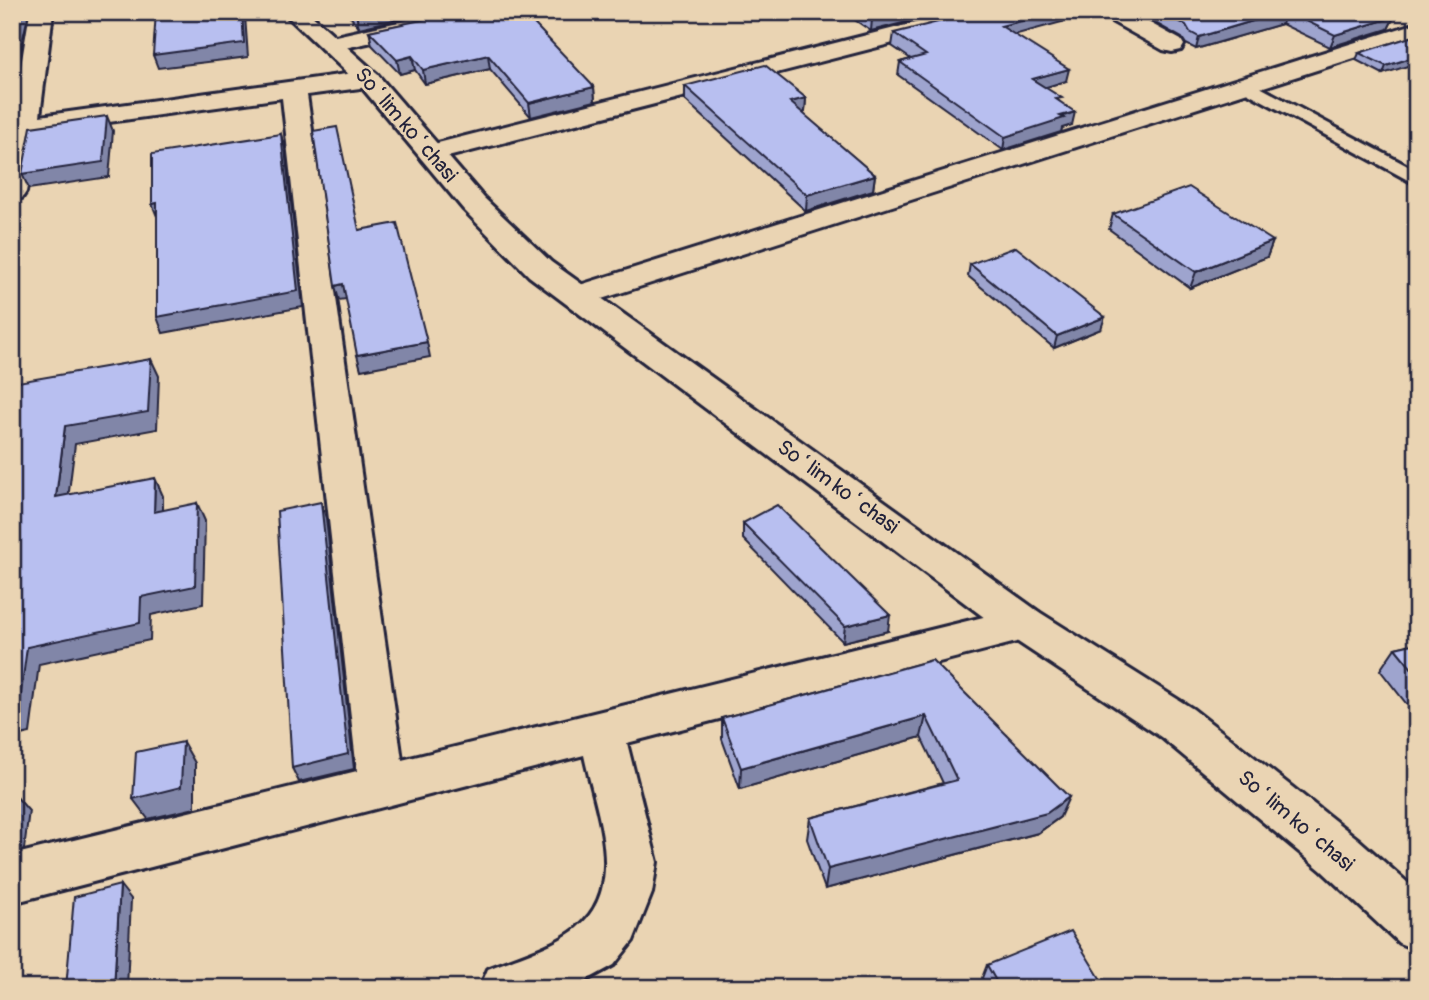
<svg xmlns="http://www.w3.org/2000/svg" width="1429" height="1000" viewBox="0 0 1429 1000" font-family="Pangolin,sans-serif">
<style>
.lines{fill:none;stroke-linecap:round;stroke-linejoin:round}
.service-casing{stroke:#22223b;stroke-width:6}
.minor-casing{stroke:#22223b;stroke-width:6}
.tertiary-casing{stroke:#22223b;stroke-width:6}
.service{fill:#ead4b3;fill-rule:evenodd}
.minor{fill:#ead4b3;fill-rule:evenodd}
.tertiary{fill:#ead4b3;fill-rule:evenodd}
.wall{fill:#9ea4ce;stroke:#22223b;stroke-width:2}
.shaded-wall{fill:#8186a8;stroke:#22223b;stroke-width:2}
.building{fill:#b8bff0;stroke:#22223b;stroke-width:2}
.labels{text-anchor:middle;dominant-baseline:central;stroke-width:5;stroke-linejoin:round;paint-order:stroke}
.street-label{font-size:21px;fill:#22223b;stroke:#ead4b3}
</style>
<rect width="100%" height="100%" fill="#ead4b3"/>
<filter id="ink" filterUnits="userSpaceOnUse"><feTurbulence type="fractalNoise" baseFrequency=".0143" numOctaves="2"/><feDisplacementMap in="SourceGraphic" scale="14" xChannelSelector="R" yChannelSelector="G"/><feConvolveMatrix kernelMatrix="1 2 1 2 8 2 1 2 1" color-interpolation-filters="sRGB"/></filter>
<g filter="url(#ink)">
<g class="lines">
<defs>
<path id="service" d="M1245,79L1417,171V185L1239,88L1236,84Z"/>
<g id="minor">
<path d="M30,12H53L40,116L368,71L377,74L381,79L377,84L368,87L307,95L402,760L1024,607L1039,612L1045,624L1039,636L627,743L657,862L652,893L633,941L614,965L572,988H480L488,969C515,958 554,947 577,928C629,886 595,809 584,755L12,903V855L357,771L282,98L37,132L26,192L22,198L12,201V120Z"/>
<path d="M444,12H488L485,17L477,19L331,51L322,49L319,44L322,39Z"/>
<path d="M958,12H998L995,17L432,161L422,159L418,153L422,147Z"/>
<path d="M1101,12H1130L1181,40L1184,45L1181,50L1172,52L1163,50L1104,17Z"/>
<path d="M1417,23V38L589,303L578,306L567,303L562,296L567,289Z"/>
</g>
<path id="tertiary" d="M283,12H308L377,74L484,198L551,262L1039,612L1193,709L1358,839L1417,891V950L1399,943L1322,871L1161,737L1009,636L529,276L464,210L359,84Z"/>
</defs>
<!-- service casing -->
<use href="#service" class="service-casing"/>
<!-- minor casing -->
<use href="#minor" class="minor-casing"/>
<!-- tertiary casing -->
<use href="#tertiary" class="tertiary-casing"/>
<!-- service -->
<use href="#service" class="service"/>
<!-- minor -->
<use href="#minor" class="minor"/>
<!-- tertiary -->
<use href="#tertiary" class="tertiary"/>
</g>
<!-- wall -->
<g class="wall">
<path d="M347,12H397L398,19L359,28Z"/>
<path d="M460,12L594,87L595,101L531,117L490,69L425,84L415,70L400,74L372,45L369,31Z"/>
<path d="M843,12H946L871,31Z"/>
<path d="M1136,12H1383L1394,17L1388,29L1330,47L1282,24L1196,49L1186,44L1182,38Z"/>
<path d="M894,33L1015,35L1066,81L1045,87L1061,103L1072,125L1062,128L1061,132L1003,150L898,75L900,62L911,59L892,46Z"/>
<path d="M1417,35L1383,74L1356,60L1359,53Z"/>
<path d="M685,86L806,98L805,112L802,113L875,175L873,190L806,211L685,100Z"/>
<path d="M1113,214L1273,241L1267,257L1190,288L1109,229Z"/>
<path d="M970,264L1101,329L1054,348L968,276Z"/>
<path d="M743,523L888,631L843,642L743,539Z"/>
<path d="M1417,643V705L1409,707L1380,670L1395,648Z"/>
<path d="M932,660L1060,817L1038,833L825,889L807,839L810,818L943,783L921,737L740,789L722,739V718Z"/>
<path d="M987,965L1100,988H987L982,978Z"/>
</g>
<!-- shaded-wall -->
<g class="shaded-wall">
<path d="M18,12H29L12,85V37Z"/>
<path d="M242,12H244L245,16L248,57L158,68L153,55Z"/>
<path d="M366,12H397L398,19L359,28L356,14Z"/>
<path d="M899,12H946L871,31L872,19Z"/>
<path d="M1056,12H1099L999,39L1001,26Z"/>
<path d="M1283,12H1286L1282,24L1196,49L1199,37Z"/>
<path d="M1394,17L1388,29L1330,47L1335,35Z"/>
<path d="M488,55L490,69L425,84L423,70Z"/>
<path d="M412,56L415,70L400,74L397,60Z"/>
<path d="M1417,56V63L1383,74L1386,66Z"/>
<path d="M1069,69L1066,81L1030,92L1032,79Z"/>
<path d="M594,87L595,101L531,117L529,103Z"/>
<path d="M806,98L805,112L789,117L790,102Z"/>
<path d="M1075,112L1072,125L1062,128L1061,132L1003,150L1005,137Z"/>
<path d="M107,116L113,131L109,177L29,189L22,174Z"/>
<path d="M281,134L285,149L303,307L163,333L157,317Z"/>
<path d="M875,175L873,190L806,211L807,195Z"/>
<path d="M157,203L158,219L152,204Z"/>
<path d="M1273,241L1267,257L1190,288L1196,272Z"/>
<path d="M343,284L347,299L339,300L335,286Z"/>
<path d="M1105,317L1101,329L1054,348L1057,336Z"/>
<path d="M427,342L430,357L361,370L357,355Z"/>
<path d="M151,359L159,376L157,429L75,444L66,515L56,497L65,426Z"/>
<path d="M155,478L163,496V529L154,512Z"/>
<path d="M321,502L326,518L354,769L299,782L292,768Z"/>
<path d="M197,503L205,521L203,604L151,615L150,640L39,664L30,733L12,737V718L27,647L141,597Z"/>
<path d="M890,615L888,631L843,642L845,626Z"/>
<path d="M1417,697V705L1409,707Z"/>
<path d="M926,716L921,737L740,789L741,768Z"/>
<path d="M183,742L195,763V808L148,819L133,799Z"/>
<path d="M15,795L29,811L24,849L12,853V816Z"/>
<path d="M1069,797L1060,817L1038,833L825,889L828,869Z"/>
<path d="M120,885L131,899L127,988H114Z"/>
</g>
<!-- building -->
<g class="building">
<path d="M12,12H18L12,37Z"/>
<path d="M156,12H242L244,43L153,55Z"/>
<path d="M460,12H523L594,87L529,103L488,55L423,70L412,56L397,60L369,31Z"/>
<path d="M862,12H899L872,19Z"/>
<path d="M978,12H1056L1001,26L1069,69L1032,79L1062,98L1056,99L1075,112L1060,116L1064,118L1005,137L900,62L926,55L894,33Z"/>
<path d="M1162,12H1283L1199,37L1190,32L1186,25Z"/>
<path d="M1288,12H1383L1394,17L1335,35Z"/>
<path d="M1417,35V56L1386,66L1359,53Z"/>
<path d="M765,65L806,98L790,102L875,175L807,195L685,86Z"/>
<path d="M107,116L103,162L22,174L31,127Z"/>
<path d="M337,127L359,230L397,223L427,342L357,355L343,284L335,286L313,131Z"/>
<path d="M281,134L298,291L157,317V203L152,204V154Z"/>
<path d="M1189,187L1273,241L1196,272L1113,214Z"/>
<path d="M1016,247L1105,317L1057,336L970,264Z"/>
<path d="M151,359L148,412L65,426L56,497L155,478L154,512L197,503L195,586L141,597L140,623L27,647L18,716L12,718V383Z"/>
<path d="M321,502L348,754L292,768L277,511Z"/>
<path d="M777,505L890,615L845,626L743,523Z"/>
<path d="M1417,643V675L1395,648Z"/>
<path d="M932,660L1069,797L1047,813L828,869L810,818L957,780L926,716L741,768L722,718Z"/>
<path d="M183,742L181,787L133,799L136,752Z"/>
<path d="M12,795H15L12,816Z"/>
<path d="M120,885L114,988H66L74,897Z"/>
<path d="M1071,931L1103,983L1092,988H1000L987,965Z"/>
</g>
</g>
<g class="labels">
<!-- street labels -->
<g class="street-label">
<text transform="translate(406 125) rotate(49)">Soʻlim koʻchasi</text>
<text transform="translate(838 487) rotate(36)">Soʻlim koʻchasi</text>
<text transform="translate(1296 821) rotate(40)">Soʻlim koʻchasi</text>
</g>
</g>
<!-- margin -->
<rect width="1429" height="1000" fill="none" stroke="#ead4b3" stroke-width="42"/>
<rect x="21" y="21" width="1387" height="958" fill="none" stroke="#22223b" stroke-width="2.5" filter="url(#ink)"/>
</svg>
